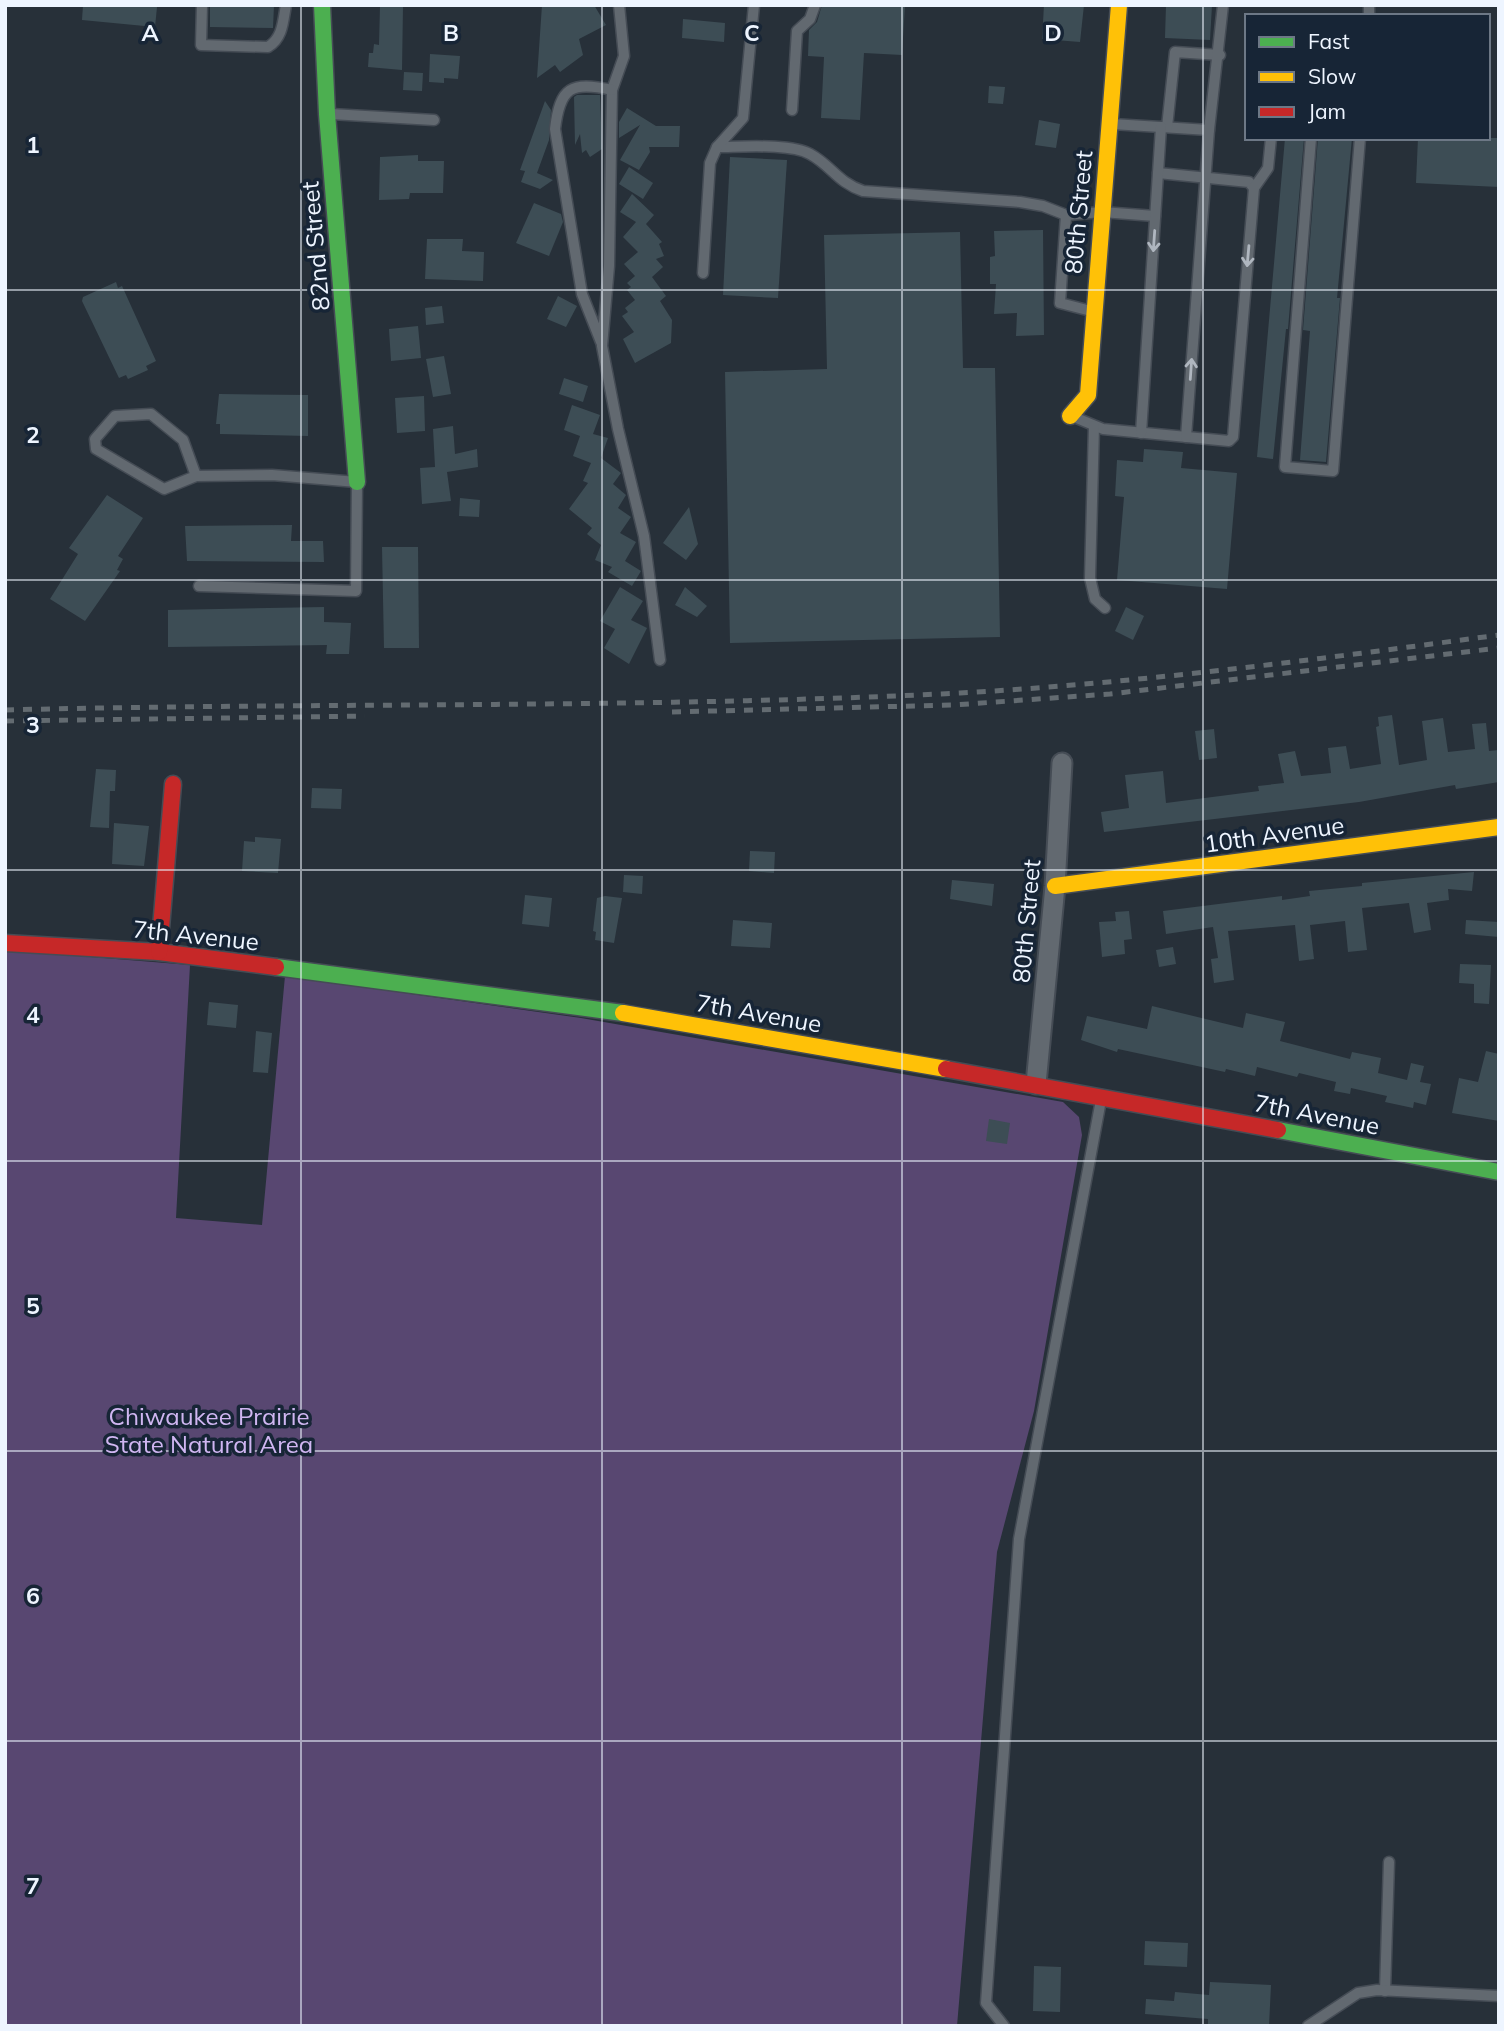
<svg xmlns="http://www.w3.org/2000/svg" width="1504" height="2031" viewBox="0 0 1504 2031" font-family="Mulish,sans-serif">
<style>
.green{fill:#584771}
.building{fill:#3d4d55}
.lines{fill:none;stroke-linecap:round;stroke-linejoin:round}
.lane-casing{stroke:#454c55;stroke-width:13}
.street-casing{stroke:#454c55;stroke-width:23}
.fast-casing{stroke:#454c55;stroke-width:19}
.slow-casing{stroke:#454c55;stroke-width:19}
.jam-casing{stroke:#454c55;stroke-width:19}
.lane{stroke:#626970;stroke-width:10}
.street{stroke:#626970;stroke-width:19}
.fast{stroke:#4caf50;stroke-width:16}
.slow{stroke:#ffc107;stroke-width:16}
.jam{stroke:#c62828;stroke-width:16}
.rail{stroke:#636b71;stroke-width:5;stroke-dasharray:9 9;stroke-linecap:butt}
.oneway{stroke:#afb6bf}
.grid{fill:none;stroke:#eef5ff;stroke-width:2;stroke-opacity:0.55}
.labels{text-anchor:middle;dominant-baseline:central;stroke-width:7;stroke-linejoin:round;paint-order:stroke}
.street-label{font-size:24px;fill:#eef5ff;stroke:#172536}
.park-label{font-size:24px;fill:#d0b6f2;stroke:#172536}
.grid-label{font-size:23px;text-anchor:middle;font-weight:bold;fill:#eef5ff;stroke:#172536;stroke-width:7;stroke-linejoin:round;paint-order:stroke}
</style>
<rect width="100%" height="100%" fill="#273039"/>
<!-- green -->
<path class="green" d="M5,950L190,965L176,1218L262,1225L285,976L581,1018L1063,1102L1079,1117L1082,1135L1034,1411L997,1552L957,2026H5Z"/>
<!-- building -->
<g class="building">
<path d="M83,5L157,7L155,27L82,20Z"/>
<path d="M210,5H274L273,28L210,27Z"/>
<path d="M542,5H594L606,25L579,39L583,55L560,72L555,65L537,78Z"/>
<path d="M822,5H905L902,55L864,53L860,120L821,118L824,57L808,56L809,30L817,22Z"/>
<path d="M1044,5H1084L1080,42L1042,39Z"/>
<path d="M1166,5H1212L1210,40L1165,38Z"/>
<path d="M380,6H403L402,70L368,67L369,53H373L374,44L379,45Z"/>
<path d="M683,19L725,23L724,42L682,38Z"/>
<path d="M430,54L460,56L458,79L444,78V83L429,82Z"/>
<path d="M404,72L423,73L422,91L403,90Z"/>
<path d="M989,86L1005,87L1003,104L988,103Z"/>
<path d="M577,95H600L602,149L590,157L586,150L582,153L580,134L575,145L574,97Z"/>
<path d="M545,101L551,110L549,140L537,173L553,180L540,189L521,182L525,171L520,170Z"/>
<path d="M627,108L656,126H680L679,147H649L650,152L639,170L620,160L640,125L619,138V122Z"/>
<path d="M1039,120L1060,124L1056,148L1035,145Z"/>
<path d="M1285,138H1304L1288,329H1286L1273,459L1257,457Z"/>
<path d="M1318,138H1352L1337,298H1340L1326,462L1300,460L1310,331L1303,330Z"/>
<path d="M1418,138H1499V187L1416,183Z"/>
<path d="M418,155V161H444L443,193H410L409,199L379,200L380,157Z"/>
<path d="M730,157L787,160L778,298L723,295Z"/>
<path d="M629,167L653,183L643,199L619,184Z"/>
<path d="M632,194L654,215L646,224L662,242L659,244L664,256L656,259L663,267L652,277L666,296L660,301L672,320L671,343L635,363L623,339L634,332L622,316L628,312L625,308L635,300L627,290L631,287L627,283L635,276L624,264L638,252L623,237L636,222L620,212Z"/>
<path d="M534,203L561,214L563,222L549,256L516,243Z"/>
<path d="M1043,230L1044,335L1016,336L1017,313L994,314L996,284H990V257L995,256L994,231Z"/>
<path d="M960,232L963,368H995L1000,637L730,643L725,372L827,369L824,235Z"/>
<path d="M427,239H463L462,251L484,252L483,281L425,279Z"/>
<path d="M116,282L118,288L122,286L156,361L146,366L148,370L128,379L126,375L119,378L82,301L83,297Z"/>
<path d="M558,296L577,306L566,327L547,319Z"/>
<path d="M442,306L444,323L426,325L425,308Z"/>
<path d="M418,326L421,358L391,361L389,329Z"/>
<path d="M444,356L451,394L433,397L426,359Z"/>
<path d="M564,378L588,386L583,402L559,394Z"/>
<path d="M219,394L308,395V436L220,434V424H216Z"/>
<path d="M424,396L425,431L397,433L395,398Z"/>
<path d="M572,405L600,415L593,434L608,438L601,458L621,473L613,484L626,495L618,508L631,517L620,533L636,542L625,561L641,571L632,586L608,572L612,567L595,560L601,545L587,534L592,528L569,509L588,483L583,481L591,463L573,456L580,436L564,430Z"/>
<path d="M453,426L455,454L477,449L478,467L447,472L451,501L422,504L420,468L435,467L433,429Z"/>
<path d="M1144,449L1183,452L1181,468L1237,473L1227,589L1117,580L1124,497L1115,496L1117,460L1143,462Z"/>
<path d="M107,495L143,518L118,556L123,559L117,570L120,571L85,621L50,599L78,554L69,548Z"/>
<path d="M460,498L480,500L479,517L459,516Z"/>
<path d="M689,507L698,544L686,560L663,543Z"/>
<path d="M292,525L291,541H323L324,562L187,561L185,526Z"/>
<path d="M382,547H418L419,648H384Z"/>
<path d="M620,587L643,601L631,620L647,628L629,664L604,648L615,629L600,621Z"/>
<path d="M685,587L707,606L697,617L675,605Z"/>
<path d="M324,607V622L351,623L349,654H326L327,645L168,647V610Z"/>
<path d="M1126,607L1144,616L1133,640L1115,631Z"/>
<path d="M1392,715L1399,765L1427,760L1422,721L1443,718L1448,752L1475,749L1472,724L1486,723L1489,751L1499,750V782L1456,789L1455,785L1359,802L1104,832L1101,812L1129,808L1125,775L1163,771L1166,803L1259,791L1258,786L1284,783L1278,754L1295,751L1301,776L1331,773L1328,748L1346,746L1350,769L1381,764L1376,727L1379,726L1378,717Z"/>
<path d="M1214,729L1217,758L1199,760L1195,731Z"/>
<path d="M96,769L116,770L115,791H110L109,828L90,827Z"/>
<path d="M312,788L342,789L341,809L311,808Z"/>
<path d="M114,823L149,826L144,866L112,864Z"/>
<path d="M255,837L281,839L278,873L242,871L244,841L255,842Z"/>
<path d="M750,851L775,852L774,873L749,871Z"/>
<path d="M1474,872L1472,891L1448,889L1449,900L1427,903L1431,930L1414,933L1409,903L1362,908L1367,950L1348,952L1345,921L1310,925L1314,959L1299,961L1295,925L1228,931L1234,980L1214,983L1211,959L1218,958L1213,927L1166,934L1163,911L1282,896V900L1310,896L1309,891L1362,886V883Z"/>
<path d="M624,875L643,876L642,894L623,892Z"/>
<path d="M952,880L994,884L992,906L950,899Z"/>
<path d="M525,895L552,898L549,927L522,924Z"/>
<path d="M605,896L622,898L614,943L595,940L596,932L593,931L597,898Z"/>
<path d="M1129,911L1132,939L1124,940L1125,954L1102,957L1099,922L1116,921L1115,912Z"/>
<path d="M733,920L772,923L770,948L731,946Z"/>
<path d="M1466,920L1499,922V937L1465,934Z"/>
<path d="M1173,947L1176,964L1159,967L1156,950Z"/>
<path d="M1460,964L1491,965L1489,1004L1474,1003V984L1459,983Z"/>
<path d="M209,1002L238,1005L236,1028L207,1025Z"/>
<path d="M1152,1006L1243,1028L1246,1013L1285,1022L1280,1041L1350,1059L1352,1052L1381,1058L1378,1073L1407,1080L1411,1063L1424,1066L1420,1082L1431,1084L1426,1105L1414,1102L1413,1108L1385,1102L1387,1096L1351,1088L1350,1094L1334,1091L1336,1082L1299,1073L1297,1077L1257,1067L1255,1076L1226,1069L1225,1072L1118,1049L1117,1052L1081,1040L1087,1016L1147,1029Z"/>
<path d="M256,1031L272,1033L268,1073L253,1072Z"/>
<path d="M1486,1051L1499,1054V1121L1452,1113L1459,1078L1478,1082Z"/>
<path d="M989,1119L1010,1123L1007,1144L986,1141Z"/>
<path d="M1145,1941L1188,1943L1187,1967L1144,1965Z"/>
<path d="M1034,1966L1061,1967L1060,2012L1033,2011Z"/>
<path d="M1210,1982L1271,1985L1269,2026H1208V2019L1145,2014L1146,1999L1174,2001L1175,1992L1209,1995Z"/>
</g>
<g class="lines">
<defs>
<g id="lane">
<path d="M202,5L201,45L268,47C283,38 283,21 286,5"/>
<path d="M619,5L624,56L612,90L609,266L602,346L618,429L644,536L660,660"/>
<path d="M1369,16V5"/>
<path d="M792,110L797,31L810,19L815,5"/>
<path d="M331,114L434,120"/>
<path d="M1112,124L1209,130"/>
<path d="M1167,127L1175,52L1220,55"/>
<path d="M1311,138L1285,467L1333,471L1360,138"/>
<path d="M717,147C741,147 790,143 810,154C832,166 837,182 863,191L1020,202L1043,206L1066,215"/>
<path d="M1158,173L1249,182L1254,188"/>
<path d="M703,273L710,163L717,147L743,118L754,5"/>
<path d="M1091,311L1060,303L1066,215L1102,212L1155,216"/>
<path d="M601,342L582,294L555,129C560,87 571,81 612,90"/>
<path d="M1074,417L1103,429L1229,441L1233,437L1254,188L1268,168L1271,138"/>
<path d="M1094,426L1090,578L1095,599L1105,608"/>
<path d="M1141,433L1161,127"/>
<path d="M1186,437L1209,130L1223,5"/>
<path d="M196,476L183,440L151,414L115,416L95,439L96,449L164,489L196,476L272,475L357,482L356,591L199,586"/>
<path d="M1385,1991L1389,1862"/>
<path d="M1004,2026L986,2003L1019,1539L1101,1100"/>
<path d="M1308,2026L1358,1993L1377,1990L1499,1996"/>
</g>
<path id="street" d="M1036,1084L1055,886L1062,763"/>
<g id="fast">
<path d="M322,5L327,114L357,482"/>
<path d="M276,967L623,1013"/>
<path d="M1278,1130L1499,1172"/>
</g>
<g id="slow">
<path d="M1070,416L1088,395L1119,5"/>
<path d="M1055,886L1499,827"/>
<path d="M623,1013L946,1069"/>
</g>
<g id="jam">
<path d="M5,943L159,952L276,967"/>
<path d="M159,952L173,784"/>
<path d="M946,1069L1278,1130"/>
</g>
</defs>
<!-- lane casing -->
<use href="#lane" class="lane-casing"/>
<!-- street casing -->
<use href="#street" class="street-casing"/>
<!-- fast casing -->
<use href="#fast" class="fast-casing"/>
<!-- slow casing -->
<use href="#slow" class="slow-casing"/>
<!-- jam casing -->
<use href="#jam" class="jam-casing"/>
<!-- lane -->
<use href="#lane" class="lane"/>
<!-- street -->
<use href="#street" class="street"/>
<!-- fast -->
<use href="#fast" class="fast"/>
<!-- slow -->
<use href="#slow" class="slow"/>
<!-- jam -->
<use href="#jam" class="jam"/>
<!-- rail -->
<g class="rail">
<path d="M5,710C323,702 642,709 960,693C1141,683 1320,659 1499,635"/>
<path d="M672,712L953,705L1110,694L1499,648"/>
<path d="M5,721L365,716"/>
</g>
</g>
<!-- one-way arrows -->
<defs><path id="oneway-shaft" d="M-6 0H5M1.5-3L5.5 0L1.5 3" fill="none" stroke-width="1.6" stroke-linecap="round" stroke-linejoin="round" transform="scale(1.75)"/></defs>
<g class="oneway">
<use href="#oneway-shaft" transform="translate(1154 241) rotate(94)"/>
<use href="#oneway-shaft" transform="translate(1248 256) rotate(95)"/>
<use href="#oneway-shaft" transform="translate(1191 369) rotate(-86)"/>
</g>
<!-- grid -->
<path class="grid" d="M301,5V2026M602,5V2026M902,5V2026M1203,5V2026M5,290H1499M5,580H1499M5,870H1499M5,1161H1499M5,1451H1499M5,1741H1499"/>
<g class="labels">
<!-- street labels -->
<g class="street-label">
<text transform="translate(1078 212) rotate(-85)">80th Street</text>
<text transform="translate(315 246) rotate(-95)">82nd Street</text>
<text transform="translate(1274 834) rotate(-8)">10th Avenue</text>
<text transform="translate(1026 921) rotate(-85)">80th Street</text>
<text transform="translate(196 935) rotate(6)">7th Avenue</text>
<text transform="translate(759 1013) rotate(10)">7th Avenue</text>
<text transform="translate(1317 1114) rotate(11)">7th Avenue</text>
</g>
<!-- park labels -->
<g class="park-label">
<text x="209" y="1416">Chiwaukee Prairie<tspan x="209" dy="28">State Natural Area</tspan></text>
</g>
</g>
<g class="grid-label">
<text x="150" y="41">A</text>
<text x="451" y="41">B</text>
<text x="752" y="41">C</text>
<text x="1053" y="41">D</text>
<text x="33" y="153">1</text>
<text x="33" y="443">2</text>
<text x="33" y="733">3</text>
<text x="33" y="1023">4</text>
<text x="33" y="1314">5</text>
<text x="33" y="1604">6</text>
<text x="33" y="1894">7</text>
</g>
<!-- border -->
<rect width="1504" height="2031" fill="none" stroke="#eef5ff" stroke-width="14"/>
<!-- legend -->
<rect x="1245" y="14" width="245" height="126" fill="#172536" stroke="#6d7886" stroke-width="2"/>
<rect x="1259" y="37" width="35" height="10" fill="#4caf50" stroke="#6d7886" stroke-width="2"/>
<text x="1308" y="49" font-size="21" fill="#eef5ff">Fast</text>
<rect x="1259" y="72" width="35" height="10" fill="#ffc107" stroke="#6d7886" stroke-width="2"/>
<text x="1308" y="84" font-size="21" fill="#eef5ff">Slow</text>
<rect x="1259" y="107" width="35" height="10" fill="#c62828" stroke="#6d7886" stroke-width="2"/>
<text x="1308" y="119" font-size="21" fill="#eef5ff">Jam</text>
</svg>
